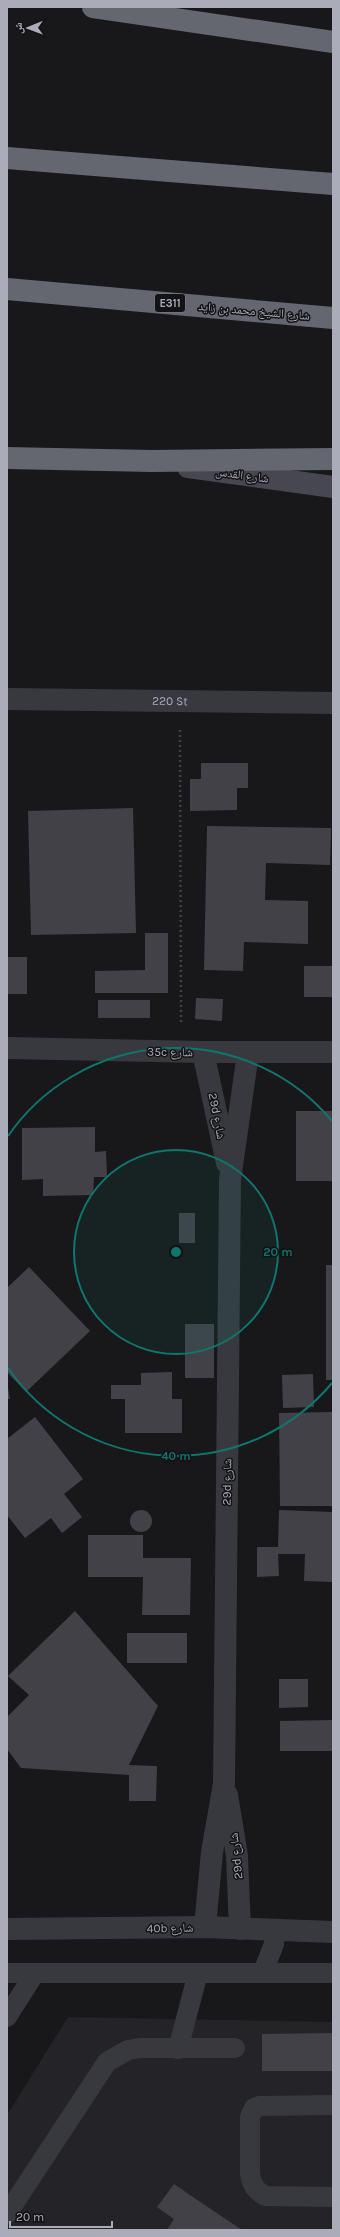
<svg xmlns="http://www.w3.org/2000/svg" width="340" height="2237" viewBox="0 0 340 2237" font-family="Karla,'Noto Naskh Arabic',sans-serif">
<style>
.built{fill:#242327}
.building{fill:#424147}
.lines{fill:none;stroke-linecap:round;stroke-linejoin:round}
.path{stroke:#3e4046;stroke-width:2.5;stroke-dasharray:2 3;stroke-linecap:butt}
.service{stroke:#38393f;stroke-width:20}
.minor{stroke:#38393f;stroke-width:22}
.secondary{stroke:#46474f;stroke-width:22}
.motorway{stroke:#646670;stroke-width:22}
.ring{fill:none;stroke:#0f766e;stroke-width:2}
.labels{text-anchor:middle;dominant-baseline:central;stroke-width:3;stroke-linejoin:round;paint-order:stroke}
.shield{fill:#131215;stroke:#7d7e88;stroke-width:1}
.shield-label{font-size:11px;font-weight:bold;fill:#aaacb9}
.street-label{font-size:12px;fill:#aaacb9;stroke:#131215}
.centre{fill:#0f766e;stroke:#131215;stroke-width:2}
.ring-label{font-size:12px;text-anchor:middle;font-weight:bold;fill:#0f766e;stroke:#131215;stroke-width:3;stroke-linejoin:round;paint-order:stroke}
</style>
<rect width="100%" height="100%" fill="#18171a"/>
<!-- built -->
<path class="built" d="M68,2017L333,2022V2230H7V2115Z"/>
<!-- building -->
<g class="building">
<path d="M201,763H248V788H237V810L190,811V779H201Z"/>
<path d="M133,808L136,933L31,935L28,811Z"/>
<path d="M207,826L331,828L330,865L266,863L265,900L308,901V944L244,942L243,971L204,970Z"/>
<path d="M145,933H168V993H95V971L145,970Z"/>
<rect x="7" y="957" width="20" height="37"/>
<rect x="304" y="966" width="29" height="31"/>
<path d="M196,998L223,999L222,1021L195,1019Z"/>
<rect x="98" y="1000" width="52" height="18"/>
<rect x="296" y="1111" width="37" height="70"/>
<path d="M95,1127V1152L106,1151L107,1177H94L93,1195L43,1196V1179L22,1180V1128Z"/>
<rect x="179" y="1213" width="16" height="30"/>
<rect x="326" y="1265" width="7" height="115"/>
<path d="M29,1267L90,1331L26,1392L7,1372V1288Z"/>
<rect x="185" y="1324" width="29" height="54"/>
<path d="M172,1372V1399H182V1433H125V1399H111V1385H141V1373Z"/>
<path d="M313,1374L314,1407L283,1408L282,1375Z"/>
<path d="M7,1387H8L10,1399H7Z"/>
<path d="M333,1412V1506H280L279,1413Z"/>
<path d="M35,1417L83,1479L64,1494L82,1517L62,1533L51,1518L25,1538L7,1515V1439Z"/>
<circle cx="141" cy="1521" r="11"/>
<path d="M279,1510L333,1512V1582L304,1581L305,1554H278L279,1576L257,1577V1547H278Z"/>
<path d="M88,1535H143V1558H191L190,1615H142L143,1577H88Z"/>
<path d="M75,1611L158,1706L129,1765L157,1766L156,1801H129V1775L21,1768L7,1749V1717L29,1695L8,1676Z"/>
<rect x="127" y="1633" width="60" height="30"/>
<path d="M279,1679H308V1707L279,1708Z"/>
<path d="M333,1720V1751H280V1721Z"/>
<path d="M333,2033V2071H262V2034Z"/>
<path d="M174,2184L190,2195L242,2230H167L174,2219L157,2207Z"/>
</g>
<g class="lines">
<!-- path -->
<path class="path" d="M180,730L181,1023"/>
<!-- service -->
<g class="service">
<path d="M263,1972L274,1944L275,1930"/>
<path d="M7,1973H333"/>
<path d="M7,2017L35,1973"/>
<path d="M178,2049L198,1973"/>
<path d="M333,2105L259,2106L254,2108L250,2117V2174C252,2185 255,2190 265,2196L333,2197"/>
<path d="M7,2214L107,2062L128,2050L140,2048H235"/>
</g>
<!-- minor -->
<g class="minor">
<path id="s1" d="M7,699L333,703"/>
<path d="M7,1048L203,1052H333"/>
<path d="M203,1052L227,1163"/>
<path d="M227,1795L237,1856L240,1929"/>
<path d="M205,1927L212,1852L224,1784L230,1180L248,1053"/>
<path d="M7,1929L205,1927L333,1932"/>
</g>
<!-- secondary -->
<path class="secondary" d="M188,467L333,487"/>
<!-- motorway -->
<g class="motorway">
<path d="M93,7L333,42"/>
<path d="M7,158L333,184"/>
<path d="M7,289L333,318"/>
<path d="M7,458L152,461L333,459"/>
</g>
</g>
<!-- distance rings -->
<circle cx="176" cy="1252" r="102" fill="#0f766e" fill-opacity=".12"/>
<g class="ring">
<circle cx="176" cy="1252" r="102"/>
<path d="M332 1383A204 204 0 0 1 8 1368M8 1136A204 204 0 0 1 332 1121"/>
</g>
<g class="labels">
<!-- shield labels -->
<rect class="shield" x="155" y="294" width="30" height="18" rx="3"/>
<g class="shield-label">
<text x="170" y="303">E311</text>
</g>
<!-- street labels -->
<g class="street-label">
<text transform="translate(254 311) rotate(5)">شارع الشيخ محمد بن زايد</text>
<text transform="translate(242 475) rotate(8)">شارع القدس</text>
<text stroke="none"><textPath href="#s1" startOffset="163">220 St</textPath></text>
<text transform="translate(170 1052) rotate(1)">35c شارع</text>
<text transform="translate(217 1116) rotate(79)">29d شارع</text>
<text transform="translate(227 1482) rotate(-89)">29d شارع</text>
<text transform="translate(236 1856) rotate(-96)">29d شارع</text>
<text transform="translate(170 1928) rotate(-1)">40b شارع</text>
</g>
</g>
<circle cx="176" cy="1252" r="6" class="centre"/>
<g class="ring-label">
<text x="278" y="1256">20 m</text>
<text x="176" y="1460">40 m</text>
</g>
<!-- border -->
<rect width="340" height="2237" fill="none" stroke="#aaacb9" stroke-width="16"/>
<!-- north arrow -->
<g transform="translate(28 28) rotate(269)" stroke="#131215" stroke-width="3" paint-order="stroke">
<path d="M0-3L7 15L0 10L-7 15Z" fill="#aaacb9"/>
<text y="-6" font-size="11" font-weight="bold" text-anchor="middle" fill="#aaacb9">ش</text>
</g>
<!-- scale -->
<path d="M10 2221v6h102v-6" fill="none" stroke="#aaacb9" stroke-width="2"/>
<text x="16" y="2221" font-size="12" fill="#aaacb9" stroke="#131215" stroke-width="3" paint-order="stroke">20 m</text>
</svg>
